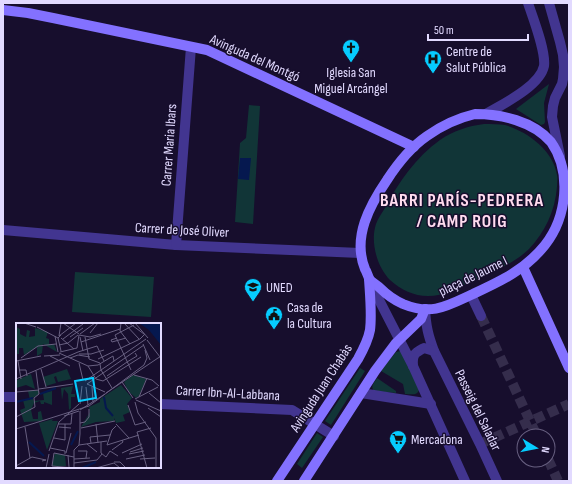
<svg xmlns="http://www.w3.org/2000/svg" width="572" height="484" viewBox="0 0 572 484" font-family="'Sofia Sans Condensed',sans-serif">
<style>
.green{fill:#113537}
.water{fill:#05184f}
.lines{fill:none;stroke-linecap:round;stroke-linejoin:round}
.street-tunnel{stroke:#352d4c;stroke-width:10;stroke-dasharray:10 5;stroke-linecap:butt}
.street{stroke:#423590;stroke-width:10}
.secondary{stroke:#8371ff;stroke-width:10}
.labels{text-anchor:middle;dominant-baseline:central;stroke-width:3;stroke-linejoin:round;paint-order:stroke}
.poi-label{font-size:14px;fill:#e2daff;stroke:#170e2d;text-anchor:start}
.street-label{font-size:14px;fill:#e2daff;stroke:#170e2d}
.district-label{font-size:18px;font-weight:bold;letter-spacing:1px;fill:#ffdcef;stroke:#170e2d}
.inset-river{fill:none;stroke:#05184f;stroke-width:2}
.inset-road{fill:none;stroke:#686081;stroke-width:1}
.view{fill:#06ccff;fill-opacity:0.15;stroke:#06ccff;stroke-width:2}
.inset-edge{fill:none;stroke:#e2daff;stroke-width:2}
</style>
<rect width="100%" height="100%" fill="#170e2d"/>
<!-- green -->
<g class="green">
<path d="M549,84L544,103L545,122L544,124L541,125L516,109Z"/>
<path d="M249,105L260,106L253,224L235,222L240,143L246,138Z"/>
<path d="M484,124C491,124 499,124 505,125C527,131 554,151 557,175C558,179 557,183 557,187C555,211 545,232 529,249C515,263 489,274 471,282C457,288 444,296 428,296C414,296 401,290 390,280C377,267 370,242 376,224C378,218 382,213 385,208C398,183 416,157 440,140C453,131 468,126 484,124Z"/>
<path d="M75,272L154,277L151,317L72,312Z"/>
<path d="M400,351L402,352L419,390C417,396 411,394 405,394L403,384L381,371L396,352Z"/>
<path d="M360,368L365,371L331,425L325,421Z"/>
<path d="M377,378L396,391V393L374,391C370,386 374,383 377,378Z"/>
<path d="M317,433L323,437L302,468L297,464Z"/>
</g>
<!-- water -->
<path class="water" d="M240,158H251L249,180L238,179Z"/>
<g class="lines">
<!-- street-tunnel -->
<g class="street-tunnel">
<path d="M481,316L537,436"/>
<path d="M480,444L569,404"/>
<path d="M548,459L558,481"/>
</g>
<!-- street -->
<g class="street">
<path d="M549,3L560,42L563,55L564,67L563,79L562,84L555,98L553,106L552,117L560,156"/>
<path d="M486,114C503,104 540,86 544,66C546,51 533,18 528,3"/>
<path d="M3,230L176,245L360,253"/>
<path d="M176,245L191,47"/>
<path d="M369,279L376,294L413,366L465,481"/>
<path d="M471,295L481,316"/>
<path d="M425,309C426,326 428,335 434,351L480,444L497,481"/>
<path d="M413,366C412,354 415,353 424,348L434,351"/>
<path d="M361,393L431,404"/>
<path d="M3,397H17"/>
<path d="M160,404L292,410L334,436"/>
</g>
<!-- secondary -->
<g class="secondary">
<path d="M3,10L28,13L53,18L207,50L414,147"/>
<path d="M475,114C501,114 533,121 551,142C572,172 567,217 545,245C525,270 501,281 473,294C447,306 432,316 403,304C394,300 387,295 380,288C377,285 373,283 370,280C368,277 367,272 365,269C352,237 370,205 387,180C398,163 411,147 427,136C441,126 458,118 475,114Z"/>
<path d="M523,267L569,368"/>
<path d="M277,481L358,359C363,350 368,341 370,330C372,315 370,295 369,279"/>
<path d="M304,481L375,371L396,343L421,319L425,309"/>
</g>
</g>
<!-- icons -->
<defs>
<symbol id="church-pin" viewBox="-11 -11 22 30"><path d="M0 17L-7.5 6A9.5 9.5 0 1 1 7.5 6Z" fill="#06ccff" stroke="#170e2d"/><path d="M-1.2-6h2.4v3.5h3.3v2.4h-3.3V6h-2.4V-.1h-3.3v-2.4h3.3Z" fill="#111"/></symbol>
<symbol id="hospital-pin" viewBox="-11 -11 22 30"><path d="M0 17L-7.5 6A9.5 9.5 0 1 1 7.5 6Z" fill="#06ccff" stroke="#170e2d"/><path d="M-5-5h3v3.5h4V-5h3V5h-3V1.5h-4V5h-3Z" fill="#111"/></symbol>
<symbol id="university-pin" viewBox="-11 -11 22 30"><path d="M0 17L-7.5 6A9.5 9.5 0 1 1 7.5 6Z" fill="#06ccff" stroke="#170e2d"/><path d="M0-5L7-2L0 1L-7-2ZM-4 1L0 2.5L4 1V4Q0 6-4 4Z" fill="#111"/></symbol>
<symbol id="civic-pin" viewBox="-11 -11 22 30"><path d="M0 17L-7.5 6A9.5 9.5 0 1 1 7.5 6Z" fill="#06ccff" stroke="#170e2d"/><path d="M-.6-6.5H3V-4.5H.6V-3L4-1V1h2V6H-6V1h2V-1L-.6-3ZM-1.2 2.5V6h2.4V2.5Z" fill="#111"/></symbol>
<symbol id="supermarket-pin" viewBox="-11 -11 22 30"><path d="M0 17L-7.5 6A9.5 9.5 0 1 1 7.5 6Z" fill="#06ccff" stroke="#170e2d"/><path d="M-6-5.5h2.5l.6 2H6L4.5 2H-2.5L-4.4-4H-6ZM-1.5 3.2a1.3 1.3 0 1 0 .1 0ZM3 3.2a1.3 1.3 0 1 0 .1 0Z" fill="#111"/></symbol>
</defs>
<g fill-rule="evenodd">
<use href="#church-pin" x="341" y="38" width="20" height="27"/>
<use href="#hospital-pin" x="423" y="49" width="20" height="27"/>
<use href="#university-pin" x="243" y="277" width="20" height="27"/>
<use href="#civic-pin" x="264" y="305" width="20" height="27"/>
<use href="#supermarket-pin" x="388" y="429" width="20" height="27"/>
</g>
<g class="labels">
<!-- poi labels -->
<g class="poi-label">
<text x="446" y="51">Centre de<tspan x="446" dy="16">Salut Pública</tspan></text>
<text x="351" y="72" text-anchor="middle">Iglesia San<tspan x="351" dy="16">Miguel Arcángel</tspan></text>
<text x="266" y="287">UNED</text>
<text x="287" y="307">Casa de<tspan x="287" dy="16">la Cultura</tspan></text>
<text x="411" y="439">Mercadona</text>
</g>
<!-- street labels -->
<g class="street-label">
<text transform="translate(255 58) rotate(24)">Avinguda del Montgó</text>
<text transform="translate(169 145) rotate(-86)">Carrer Maria Ibars</text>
<text transform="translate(182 230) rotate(3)">Carrer de José Oliver</text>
<text transform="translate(473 276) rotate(-26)">plaça de Jaume I</text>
<text transform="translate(321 388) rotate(-57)">Avinguda Juan Chabàs</text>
<text transform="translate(228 393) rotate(3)">Carrer Ibn-Al-Labbana</text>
<text transform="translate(478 410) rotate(64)">Passeig del Saladar</text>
</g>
<!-- district labels -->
<g class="district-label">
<text x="462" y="200">BARRI PARÍS-PEDRERA<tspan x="462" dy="21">/ CAMP ROIG</tspan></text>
</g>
</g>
<!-- overview -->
<g transform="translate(16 323)">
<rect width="145" height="145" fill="#170e2d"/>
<path d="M0,4L4,6V11L10,14L11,7L14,8L13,14L19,13V5L32,9L30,15L33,16V21H38L41,29L27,21L26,30L21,33V24L8,32L7,25H3V31H0ZM51,46L55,56L42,59L40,53L38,54L40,60L30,63L27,54ZM15,51L19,66L10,62L0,65L1,57ZM117,52L130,56L123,73L120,75L112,68L108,59ZM105,62L116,75L111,81L114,89L107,92L109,98L100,100L98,95V98L80,99L65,104L74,89L73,84L84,79V76ZM57,63L55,71H59V74H55V85L53,87L52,71L48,66L46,77L45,65ZM23,67V71L17,75L18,78L28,77L27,70L36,68V82L28,79V81H25L24,78L18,80L15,87L17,96H22V89L25,88L27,98L8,99L4,87L9,85L7,77H14L12,68ZM37,96L36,98H42L31,127L23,100ZM39,130L49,132L50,143H36Z" fill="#113537"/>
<path d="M123,0H145V22L133,7Z" fill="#05184f"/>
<path class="inset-river" d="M133,7L140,3L145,6M24,71L40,65M88,74L90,85L97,93M0,79L17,75M13,119L28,133M55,122L62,108M66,145L80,139"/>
<path class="inset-road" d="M8,0L20,4M47,0L63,11M105,0L104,8L114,21M108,0L123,16M113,0L128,11M119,0L132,15M21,4L42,15L45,12M74,10L82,0M64,11L79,0M63,12L74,14L85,11M39,13L42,29M43,13L45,0M43,13L60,0M54,14L67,5M64,14L67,28M69,14L73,36L84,40M42,15L45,28M45,15L58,26M101,15L95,17L96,19L110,15M47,16L67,1M131,17L144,34L142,35M65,19L104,6M127,21L134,37M43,22L52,20L62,12M44,29L61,25L63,12M62,29L81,23L88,38M43,30L72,43L82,42L97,33L98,38M63,31H75L88,27M28,33L44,32M34,33L54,43M5,35L22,23L40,21M54,35L62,32L74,34M82,36L124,16L129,11M0,38L25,33M2,38L5,56M111,39L121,33L119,30M63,40L67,57M84,41L85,47L130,16M72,43L80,56L87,58L125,34M25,46L30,64M3,47H10L11,53M115,47L99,12L118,2M118,52L136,57L143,63M91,53L111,39M0,56L62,29M69,58L85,47L96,65M106,59L117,75M71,61L128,22M71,61L89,69M70,64L72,82M76,64L77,79M23,66L57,61M0,69L23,67M90,70L142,35M133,70L145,80M123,74L131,55M119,76L142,64M120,77L145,88M119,79L122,90L140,115V145M64,81L66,63M112,82L119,102L130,99M132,85L145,94M64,87L89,71M48,93L63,88M0,94L19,84L18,75L23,71L20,48M64,100L69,99L73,94V86M42,101H55L56,90M80,101L82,120M100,101L113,115M100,103L96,107L91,122L123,112M9,104L14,135M43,104L55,105M65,105L99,98M0,106L73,83L128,42L131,35L129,27M38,115L49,117V101M85,119V130L90,134L94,128L102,133M75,120L74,114L94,112M71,121L81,129M63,122L91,118M34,125L49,128V131M96,127L107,119L106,117M33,128L43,99L63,81M62,128H71L70,135M114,129L127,125M38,130L36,143L58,145V127L63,122L64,111V88M38,130L58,134M50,130L55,110M106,130L126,121M113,131L128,128M52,132L53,144M58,136L74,135M110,136L129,132M124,136L139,135M98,139H104L110,145M58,140L81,137L86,131M0,143L16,134L30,137L26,138M30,145L33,131M80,145L98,140L104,145M131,145L121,109L135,105"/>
<path class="view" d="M77,55L80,75L63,78L59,58Z"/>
<rect width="145" height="145" class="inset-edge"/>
</g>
<!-- border -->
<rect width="572" height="484" fill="none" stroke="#e2daff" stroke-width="8"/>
<!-- north arrow -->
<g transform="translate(536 448) rotate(100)"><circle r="19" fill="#170e2d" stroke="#686081"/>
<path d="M0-3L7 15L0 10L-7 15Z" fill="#06ccff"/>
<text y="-6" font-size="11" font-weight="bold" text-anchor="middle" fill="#e2daff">N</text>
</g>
<!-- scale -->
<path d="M428 34v6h100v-6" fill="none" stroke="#e2daff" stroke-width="2"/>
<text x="434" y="34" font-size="12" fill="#e2daff" stroke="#170e2d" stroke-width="3" paint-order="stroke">50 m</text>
</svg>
